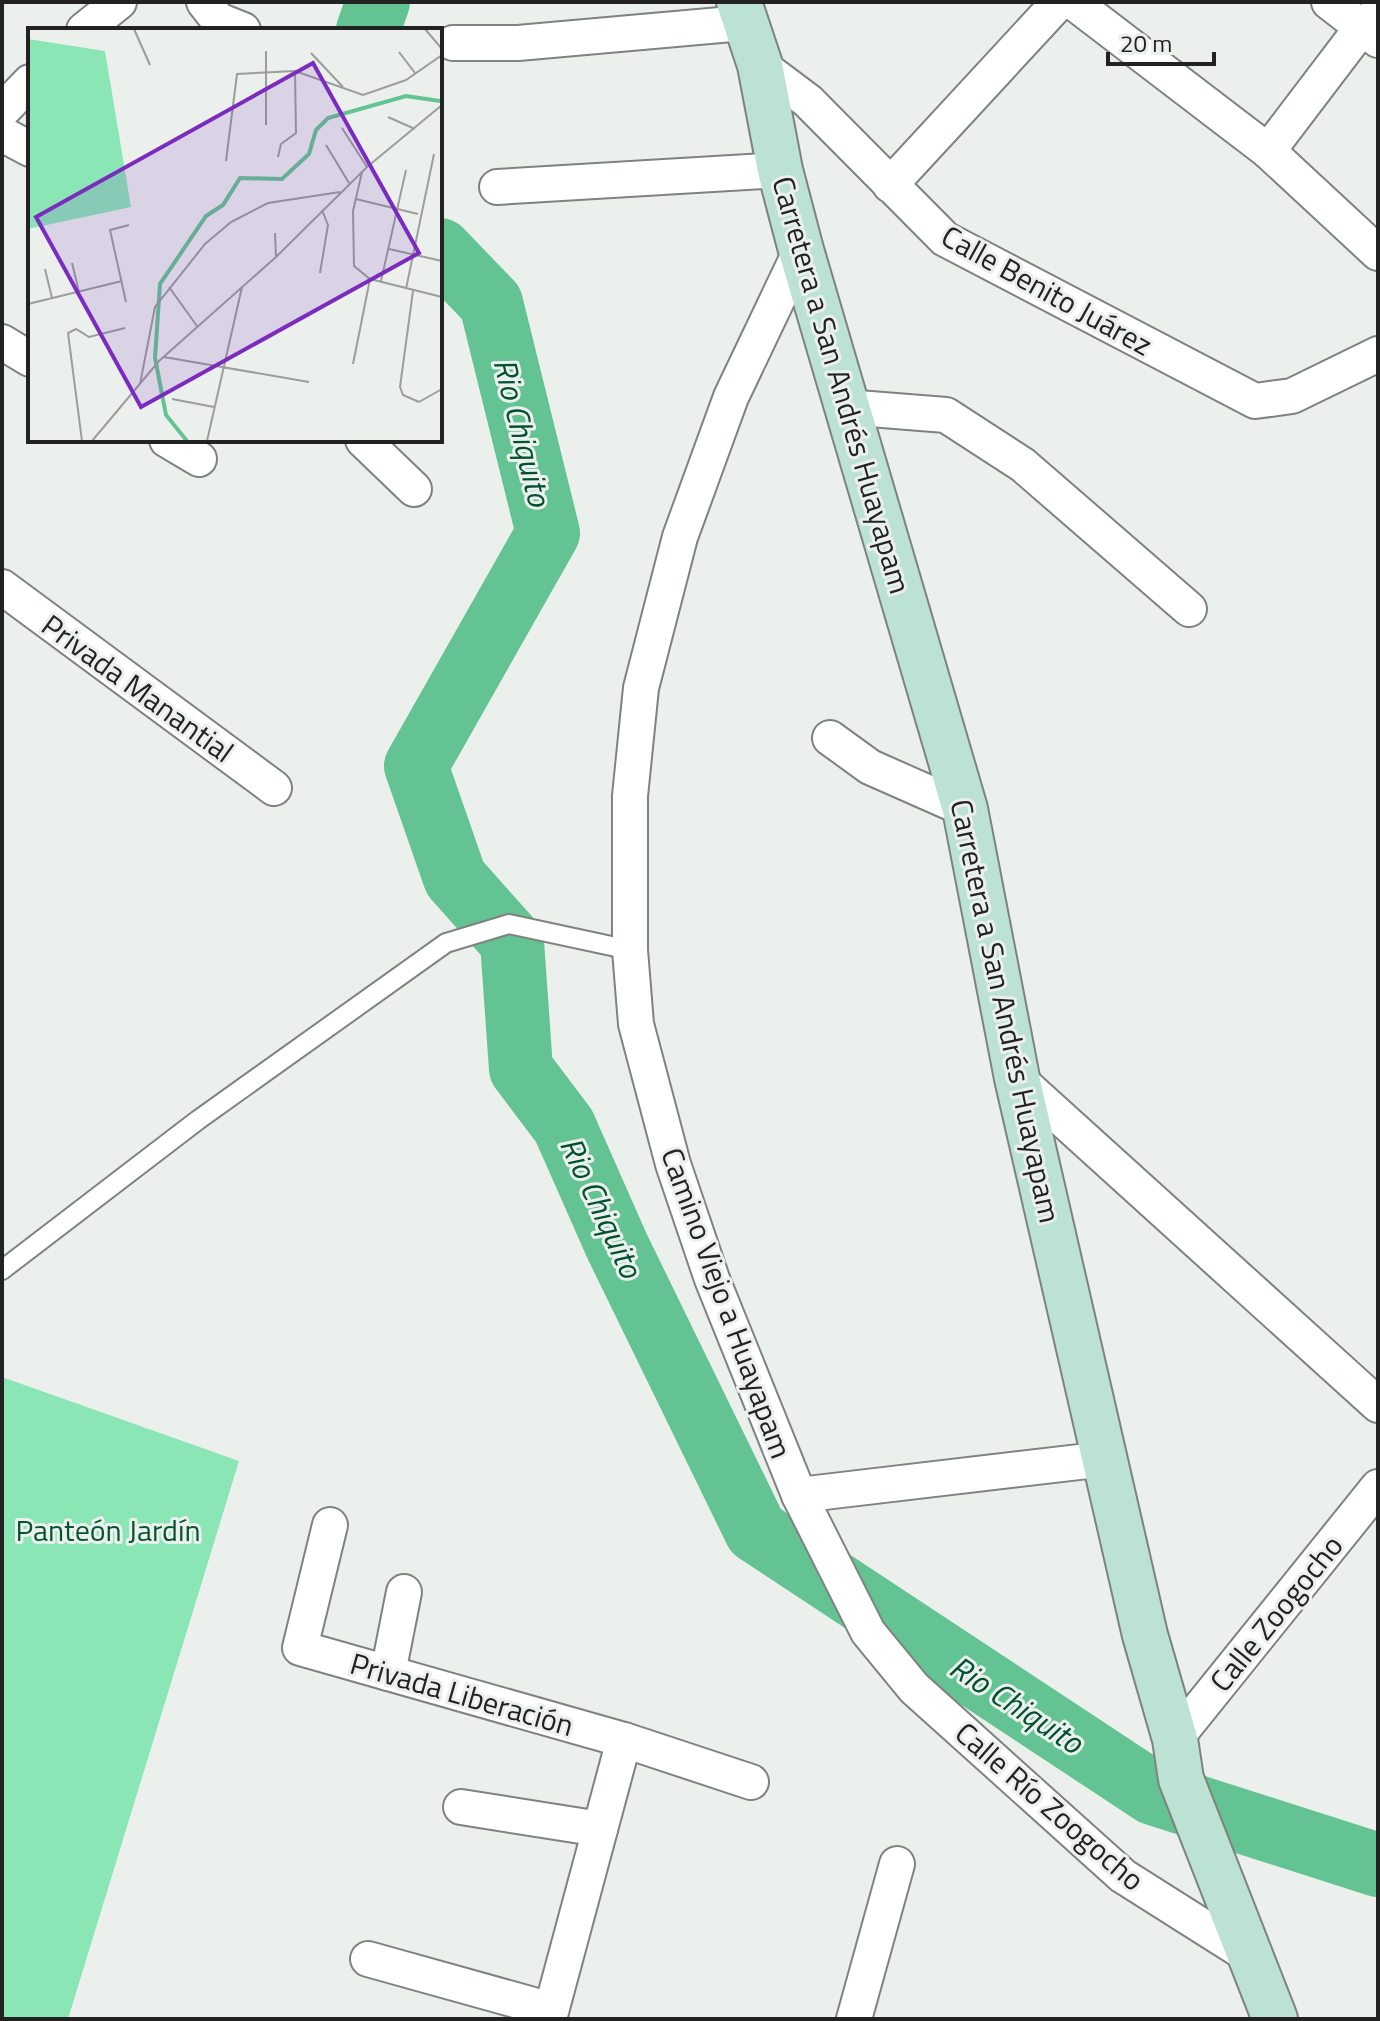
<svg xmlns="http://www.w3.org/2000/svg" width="1380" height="2021" viewBox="0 0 1380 2021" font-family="'Titillium Web',sans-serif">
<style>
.green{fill:#8ae6b5}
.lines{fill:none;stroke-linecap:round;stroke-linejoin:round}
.river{stroke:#64c392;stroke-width:64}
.service-casing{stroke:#7e8280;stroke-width:22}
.minor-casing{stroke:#7e8280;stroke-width:38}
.secondary-casing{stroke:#7e8280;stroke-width:48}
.service{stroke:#fff;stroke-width:18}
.minor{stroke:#fff;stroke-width:34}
.secondary{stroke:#bbe2d2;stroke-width:44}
.labels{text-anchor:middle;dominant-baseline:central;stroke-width:6;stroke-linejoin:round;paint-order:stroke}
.street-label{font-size:30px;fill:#212221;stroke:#ecf0ed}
.park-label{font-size:30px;fill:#055434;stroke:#ecf0ed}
.water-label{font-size:32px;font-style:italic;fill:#005031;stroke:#ecf0ed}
.inset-river{fill:none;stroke:#64c392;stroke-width:4}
.inset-road{fill:none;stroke:#9b9e9b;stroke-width:2}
.view{fill:#7b2cbf;fill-opacity:0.15;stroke:#7b2cbf;stroke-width:4}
.inset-edge{fill:none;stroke:#212221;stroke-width:4}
</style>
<rect width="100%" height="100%" fill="#ecf0ed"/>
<!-- green -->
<path class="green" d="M2,1377L239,1461L68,2019H2Z"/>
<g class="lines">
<!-- river -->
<g class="river">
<path d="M368,30L378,2"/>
<path d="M440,250L491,303L548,533L416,766L455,878L512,942L521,1069L564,1126L617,1246L756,1531L1153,1793L1378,1865"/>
</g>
<defs>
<path id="service" d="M2,1270L198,1120L446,943L509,924L630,950"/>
<g id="minor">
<path d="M204,2L218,20L243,30"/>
<path d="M1073,2L1268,151L1378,253"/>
<path d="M1329,2L1378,40"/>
<path d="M84,30L119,2"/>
<path d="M453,43H518L743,23"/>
<path d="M760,65L808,101L945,239L1255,401L1292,396L1378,354"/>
<path d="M2,111L30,82"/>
<path d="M2,134L30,149"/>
<path d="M1268,151L1363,26L1378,12"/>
<path d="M890,185L1059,2"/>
<path d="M497,187L780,170"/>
<path d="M801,250L731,397L680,537L641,688L630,796V950L636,1024L673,1164L712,1279L799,1495L868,1632L914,1688L1123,1876L1251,1957"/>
<path d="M2,342L30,359"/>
<path d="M845,407L946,415L1023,465L1189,609"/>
<path d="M167,440L199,459"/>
<path d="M363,440L414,489"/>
<path d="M2,587L274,788"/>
<path d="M830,738L870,767L965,809"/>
<path d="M1017,1078L1378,1405"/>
<path d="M799,1495L1105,1459"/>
<path d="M330,1525L300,1648L624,1740L751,1782"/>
<path d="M388,1673L404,1592"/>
<path d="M1175,1739L1378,1487"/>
<path d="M461,1807L600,1829"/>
<path d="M368,1959L551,2010"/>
<path d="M549,2019L624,1740"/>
<path d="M854,2019L897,1864"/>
</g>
<path id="secondary" d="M739,2L760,65L780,170L801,250L965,809L1017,1078L1145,1635L1175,1739L1181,1779L1275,2019"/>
</defs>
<!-- service casing -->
<use href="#service" class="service-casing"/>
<!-- minor casing -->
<use href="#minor" class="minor-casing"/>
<!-- secondary casing -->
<use href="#secondary" class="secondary-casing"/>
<!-- service -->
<use href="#service" class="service"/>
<!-- minor -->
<use href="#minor" class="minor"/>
<!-- secondary -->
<use href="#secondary" class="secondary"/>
</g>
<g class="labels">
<!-- street labels -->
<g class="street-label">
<text transform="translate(1047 290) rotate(29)">Calle Benito Juárez</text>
<text transform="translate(842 385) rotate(74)">Carretera a San Andrés Huayapam</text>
<text transform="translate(138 688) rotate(36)">Privada Manantial</text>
<text transform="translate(1006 1011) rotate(78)">Carretera a San Andrés Huayapam</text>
<text transform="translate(727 1303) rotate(70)">Camino Viejo a Huayapam</text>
<text transform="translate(1276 1613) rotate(-51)">Calle Zoogocho</text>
<text transform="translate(462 1694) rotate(16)">Privada Liberación</text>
<text transform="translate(1050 1806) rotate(41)">Calle Río Zoogocho</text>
</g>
<!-- park labels -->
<g class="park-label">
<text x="108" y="1530">Panteón Jardín</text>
</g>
<!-- water labels -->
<g class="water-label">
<text transform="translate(523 432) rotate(76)">Rio Chiquito</text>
<text transform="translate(602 1207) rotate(65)">Rio Chiquito</text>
<text transform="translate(1017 1704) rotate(33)">Rio Chiquito</text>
</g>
</g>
<!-- overview -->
<g transform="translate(28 28)">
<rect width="414" height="414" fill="#ecf0ed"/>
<path d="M0,11L77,23L103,179L0,201Z" fill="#8ae6b5"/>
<path class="inset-river" d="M159,413L138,387L127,330L132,256L178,188L195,177L212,150L254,151L281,126L288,102L300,90L378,68L412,73"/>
<path class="inset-road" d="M106,1L122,37M397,1L414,21M371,24L387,45M283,25L315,59M360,89L387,101M238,97V23M314,100L339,139M298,117L321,155M250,129L253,116L268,105L267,43M198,133L209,46L267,43L335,67L378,52L414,27M334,144L325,183L326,238L342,251L414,269M328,171L390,186M247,205L248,229M361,221L414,233M44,235L51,264M17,241L24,270M292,245L300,197L294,182M353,253L378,142M141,259L169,298M378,261L406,126M385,263L372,359L375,367L391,374M98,274L82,202L101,197M0,276L94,253M136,329L281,354M325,336L342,251M112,356L127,279L177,216L203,194L240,175L312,164M144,371L186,379M391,374L414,361M54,413L40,305L48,301L61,309L97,300M64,413L131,333L248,229L339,139L414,77M179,413L214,259"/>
<path class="view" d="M285,35L391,225L113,379L8,189Z"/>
<rect width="414" height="414" class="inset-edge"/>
</g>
<!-- border -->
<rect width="1380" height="2021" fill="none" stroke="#212221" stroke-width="8"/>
<!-- scale -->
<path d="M1108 52v12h106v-12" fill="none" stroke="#212221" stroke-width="4"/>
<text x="1120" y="52" font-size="24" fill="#212221" stroke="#ecf0ed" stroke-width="6" paint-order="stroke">20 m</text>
</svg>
